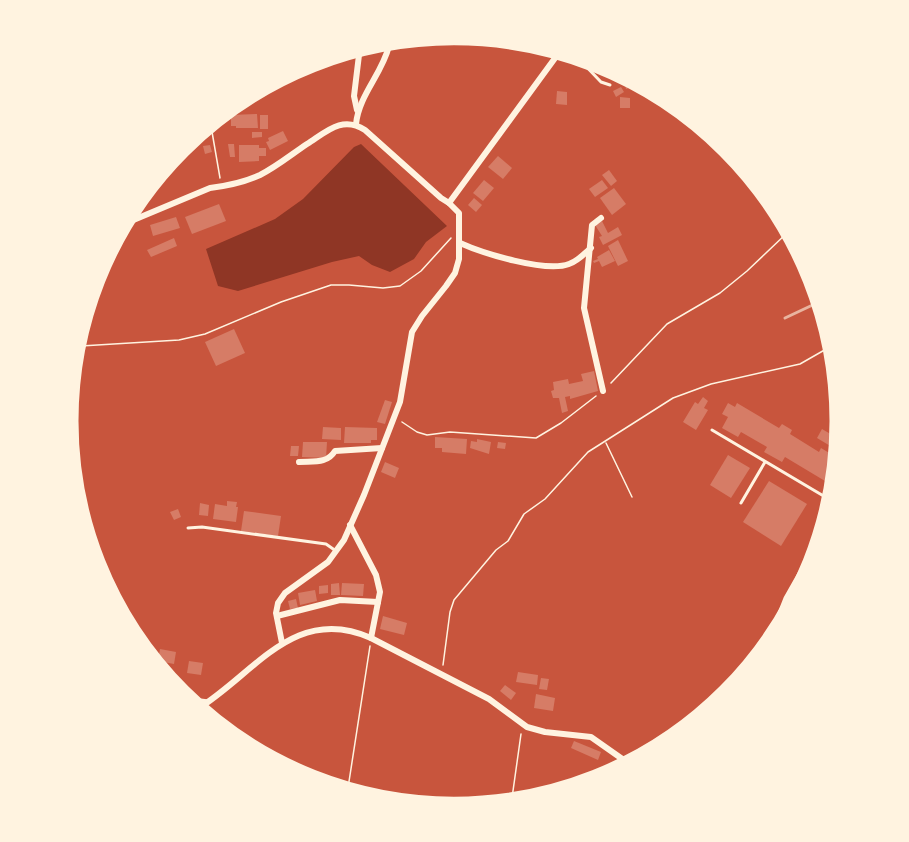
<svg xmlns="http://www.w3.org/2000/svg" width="909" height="842" viewBox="0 0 909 842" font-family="'IBM Plex Sans',sans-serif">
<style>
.water{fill:#8f3625}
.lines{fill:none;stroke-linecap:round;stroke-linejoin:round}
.stream{stroke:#8f3625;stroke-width:3}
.building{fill:#d67c66}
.path{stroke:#fff3e0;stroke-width:1.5}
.service{stroke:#fff3e0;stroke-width:3}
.minor{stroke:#fff3e0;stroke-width:6}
.rail{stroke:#e9b49f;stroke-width:3}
.rim{fill:none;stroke:#fff3e0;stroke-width:3}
</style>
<rect width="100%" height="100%" fill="#c8553d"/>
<!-- water -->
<path class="water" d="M361,144L447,226L426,242L414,259L390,272L372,265L359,256L332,262L238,291L218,286L206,249L275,219L303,199L354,147Z"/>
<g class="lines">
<!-- stream -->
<path class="stream" d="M384,795L465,807"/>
</g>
<!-- building -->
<g class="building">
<path d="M620,74L634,83L628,84L629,88L626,89L625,85H623Z"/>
<path d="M621,87L624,92L616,97L613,91Z"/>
<path d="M557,91L567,92V105L556,104Z"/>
<path d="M620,97L630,98V108H620Z"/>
<path d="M257,114L258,128H236V126H231V115Z"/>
<rect x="260" y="115" width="8" height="14"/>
<path d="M283,131L288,141L270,150L266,142L269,141L268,138Z"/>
<path d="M252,132H262V137L252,138Z"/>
<path d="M228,144H234L235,157H230Z"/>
<path d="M210,145L212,152L205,154L203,146Z"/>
<path d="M239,145H259V148H266V156H259V161L239,162Z"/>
<path d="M498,156L512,168L503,179L488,167Z"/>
<path d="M609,170L617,181L611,186L602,175Z"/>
<path d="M484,180L494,188L483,201L473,193Z"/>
<path d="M602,180L608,188L595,197L589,189Z"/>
<path d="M614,188L626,204L612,215L600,198Z"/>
<path d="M474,198L482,205L476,212L468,205Z"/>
<path d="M219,204L226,221L192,234L185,217Z"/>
<path d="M176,217L180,228L153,236L150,225Z"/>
<path d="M602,221L608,233L618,227L622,235L603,245L599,237L602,236L595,225Z"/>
<path d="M174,238L177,246L151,257L147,250Z"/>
<path d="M618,240L628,261L618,266L608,246Z"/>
<path d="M609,250L615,261L602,267L599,261L594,263L593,261L598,259L597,257Z"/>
<path d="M234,329L245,353L216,366L205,342Z"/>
<path d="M594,371L598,391L570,399V396L565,397L568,411L562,413L559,398H553L551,391L554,390L553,382L568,379L569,384L583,381L581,374Z"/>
<path d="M703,397L708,401L704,408L708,410L696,430L683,422L695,402L698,404Z"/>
<path d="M385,400L392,402L385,424L377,422Z"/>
<path d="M728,403L735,407L737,403L779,428L782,424L792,430L790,434L819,452L821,448L831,454L829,457L835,461L831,477L828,475L825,481L785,457L782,462L764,452L767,447L741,432L738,437L722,428L728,417L722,414Z"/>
<path d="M323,427L341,428V440L322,439Z"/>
<path d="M345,427L377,428V440H371V443H344Z"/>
<path d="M822,429L839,439L837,450L817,438Z"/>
<path d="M435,437L467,439L466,454L442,452V448H435Z"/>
<path d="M477,439L491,442L489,454L470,448L471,441L477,442Z"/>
<path d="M303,442H327L326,458L302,457Z"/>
<path d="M498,442L506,443L505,449L497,448Z"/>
<path d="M291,446H299L298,456H290Z"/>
<path d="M728,455L750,468L731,498L710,485Z"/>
<path d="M385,462L399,468L395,478L381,472Z"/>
<path d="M769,481L807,504L781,546L743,522Z"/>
<path d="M227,501L237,502L236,507H238L236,522L213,519L215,504L227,506Z"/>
<path d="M200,503L209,505L208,516L199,515Z"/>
<path d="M178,509L181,517L174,520L170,512Z"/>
<path d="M244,511L281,516L278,536L241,531Z"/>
<path d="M339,583L340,595H331V584Z"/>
<path d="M342,583L364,584L363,596L341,595Z"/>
<path d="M328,585V593L319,594V586Z"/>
<path d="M315,590L317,601L300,605L298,593Z"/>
<path d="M296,599L298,608L290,609L288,601Z"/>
<path d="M383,616L407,623L404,635L380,629Z"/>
<path d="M148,648L156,649L155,658L153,655Z"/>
<path d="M160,649L176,652L174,664L158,661Z"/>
<path d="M189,661L203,663L201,675L187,673Z"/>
<path d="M518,672L538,675L537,685L516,682Z"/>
<path d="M541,678L549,679L547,690L539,689Z"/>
<path d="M505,685L516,693L511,700L500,691Z"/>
<path d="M536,694L555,698L553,711L534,708Z"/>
<path d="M574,741L601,752L598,760L571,748Z"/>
</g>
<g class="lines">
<!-- path -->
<g class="path">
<path d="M603,74L609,66"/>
<path d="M211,126L220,178"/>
<path d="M81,346L179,340L205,334L281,302L331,285H349L383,288L400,286L421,271L451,238"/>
<path d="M611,383L667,324L720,293L747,271L787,233"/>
<path d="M402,422L417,432L427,435L450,432L536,438L561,423L596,396"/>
<path d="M606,443L632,497"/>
<path d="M443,665L450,612L454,600L496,550L508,541L524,514L545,499L588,452L673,398L711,384L800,364L828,348"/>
<path d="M348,788L370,646"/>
<path d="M512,798L521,734"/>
</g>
<!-- service -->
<g class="service">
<path d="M577,57L601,82L610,85"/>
<path d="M712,430L827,498"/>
<path d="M741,503L765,462"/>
<path d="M188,528L202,527L326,544L336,551"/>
<path d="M772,631L785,598L819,538"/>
<path d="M184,698L209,701"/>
<path d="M693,719C703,699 706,706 722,697C732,690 739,678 747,668"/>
</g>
<!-- minor -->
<g class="minor">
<path d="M357,110L354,96L359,55"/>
<path d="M356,124C359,95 382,74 389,46"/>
<path d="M601,218L592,225L584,308L603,391"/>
<path d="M131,221L210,188C226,186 245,182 260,175C276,167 292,154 307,144C326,132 342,115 365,130L441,198L449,203L558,54"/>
<path d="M460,243C482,253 546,273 569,264C578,261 584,254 591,248"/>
<path d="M299,462C314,461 327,464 335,451L382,448"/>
<path d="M350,525L376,575L380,592L371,638"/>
<path d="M277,616L340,600L378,602"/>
<path d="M282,643L276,613L278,603L285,593L328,562L344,540L364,495L400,402L412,332L422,316L446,286L455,273L459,259V213L449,203"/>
<path d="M199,708C255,673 295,604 371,638L489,699L527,727L545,732L591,737L628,763"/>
</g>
<!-- rail -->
<path class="rail" d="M785,318L819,302"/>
</g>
<!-- crop -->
<path d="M0 0H909V842H0ZM77 421a377 377 0 1 1 754 0a377 377 0 1 1-754 0Z" fill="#fff3e0" fill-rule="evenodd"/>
<path class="rim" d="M77 421a377 377 0 1 1 754 0a377 377 0 1 1-754 0Z"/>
</svg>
